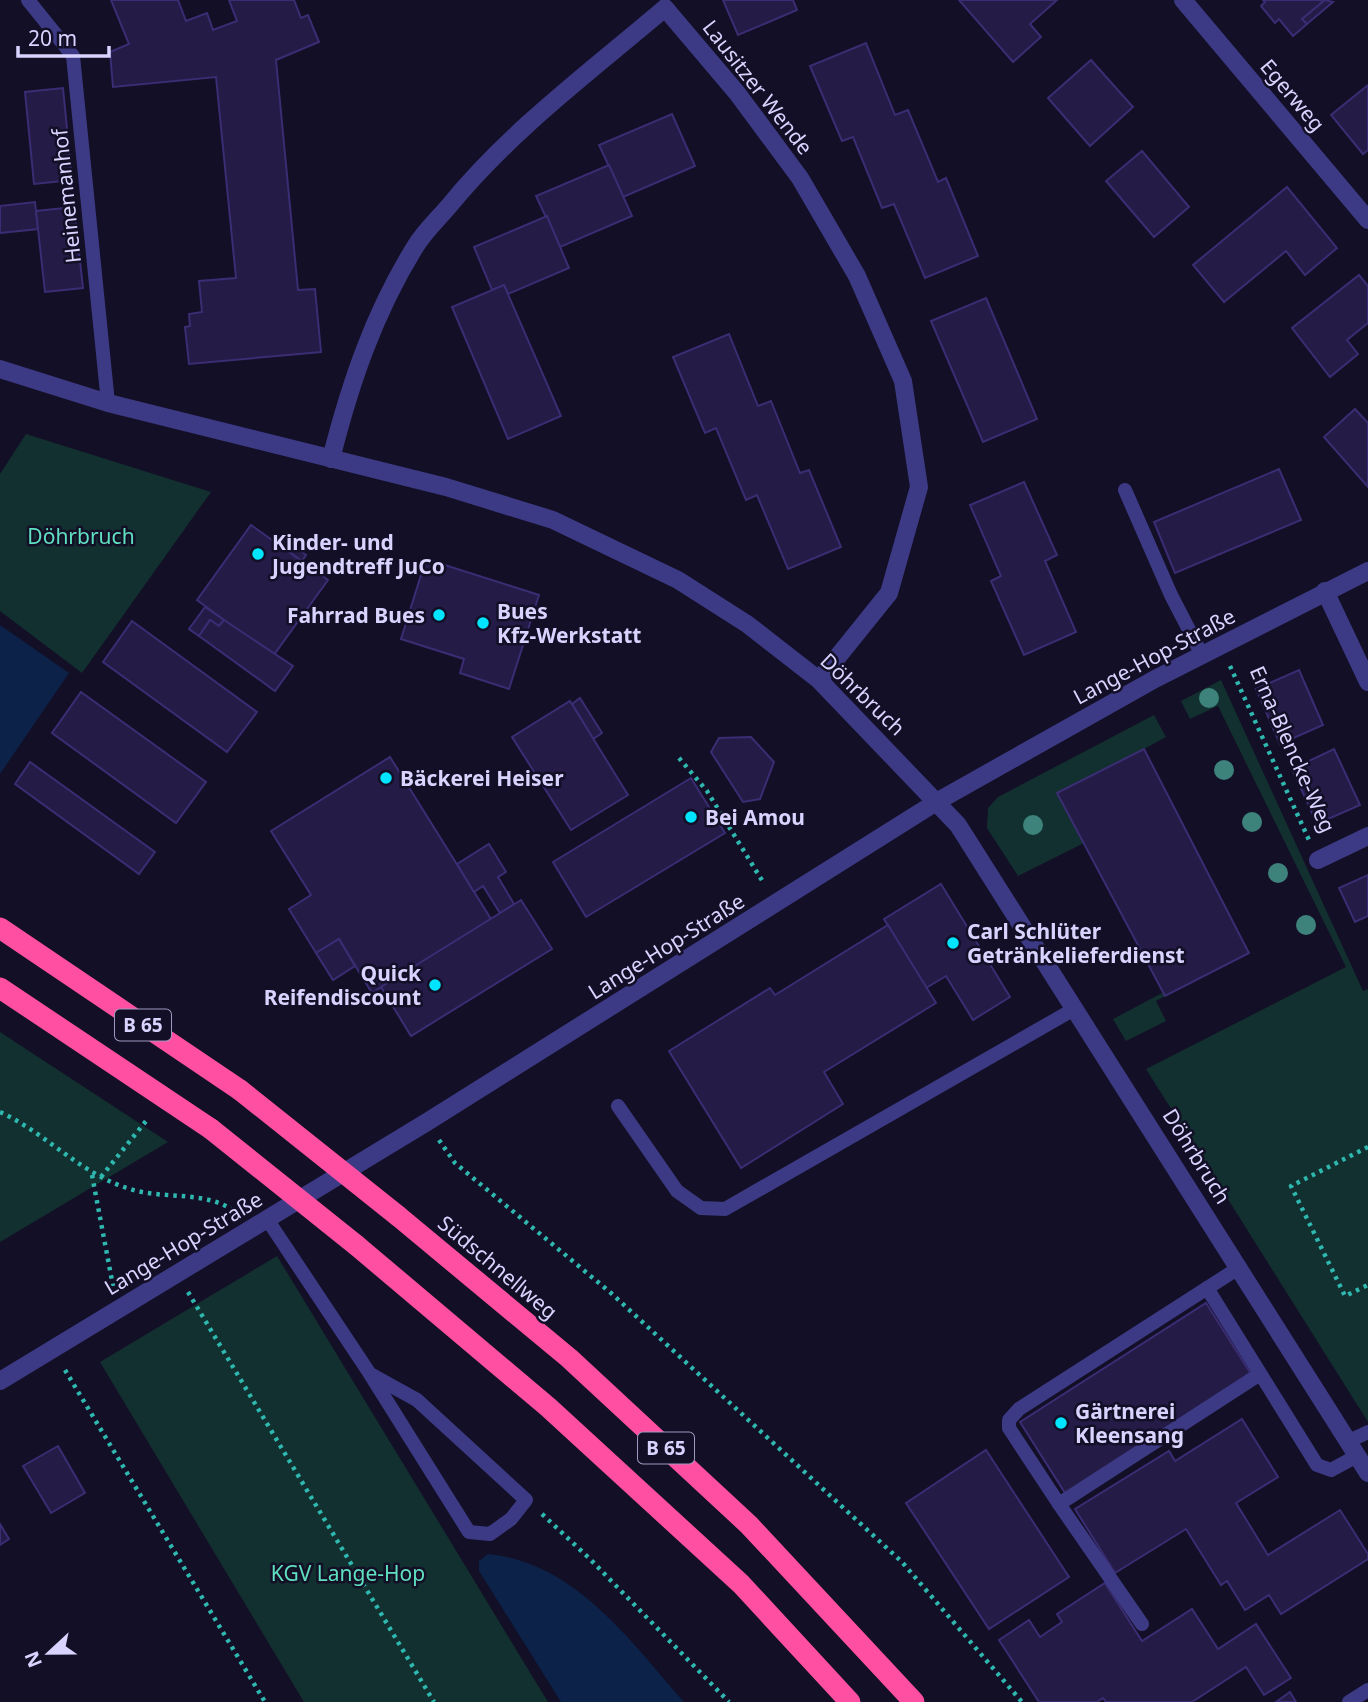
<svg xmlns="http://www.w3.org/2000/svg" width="1368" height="1702" viewBox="0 0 1368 1702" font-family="'Noto Sans',sans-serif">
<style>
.green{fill:#12302f}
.water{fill:#0c2248}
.building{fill:#241b47;stroke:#3b2d73;stroke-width:2}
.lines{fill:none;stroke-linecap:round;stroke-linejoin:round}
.path{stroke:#2fb8b0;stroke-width:4.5;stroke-dasharray:3.5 5;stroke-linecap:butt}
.lane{stroke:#3d3a85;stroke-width:14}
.street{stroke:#3d3a85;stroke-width:18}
.highway{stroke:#ff4fa3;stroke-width:21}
.highway-bridge{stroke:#ff4fa3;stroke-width:21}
.tree{fill:#3d827b}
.poi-dot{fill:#00e5ff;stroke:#130f26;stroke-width:2.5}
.labels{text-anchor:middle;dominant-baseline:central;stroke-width:5;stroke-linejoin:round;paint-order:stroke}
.shield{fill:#130f26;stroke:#9e99be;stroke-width:2}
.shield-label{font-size:19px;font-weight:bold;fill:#d9d4ff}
.street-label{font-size:21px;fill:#d9d4ff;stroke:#130f26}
.park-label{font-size:21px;fill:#5fe0c0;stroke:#130f26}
.poi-label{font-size:21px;font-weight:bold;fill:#d9d4ff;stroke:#130f26;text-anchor:start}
</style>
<rect width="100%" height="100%" fill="#130f26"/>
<!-- green -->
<g class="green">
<path d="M26,434L211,492L82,673L0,611V474Z"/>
<path d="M1221,680L1363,991L1368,989V1422L1146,1069L1346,967L1218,706L1190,719L1181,701Z"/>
<path d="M1154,715L1166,737L1144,749L1084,843L1018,876L987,828L988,808L998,797Z"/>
<path d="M1164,992L1165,996L1156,1001L1166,1021L1126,1041L1113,1019Z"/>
<path d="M0,1032L168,1142L0,1242Z"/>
<path d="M277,1256L548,1702H304L100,1362Z"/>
</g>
<!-- water -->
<g class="water">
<path d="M0,625L69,673L0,774Z"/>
<path d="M488,1554C576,1563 630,1641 684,1702H561L479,1571V1561Z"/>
</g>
<!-- building -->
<g class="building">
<path d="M111,0H178L186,21L207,13L213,30L237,21L229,0H294L301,18L308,15L319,42L276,60L298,290L315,289L321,352L189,364L185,327L190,326L189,314L202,312L199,281L236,278L216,77L113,87L110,52L129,44Z"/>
<path d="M723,0H793L797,10L738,35Z"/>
<path d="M959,0H1057L1030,24L1041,37L1013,62Z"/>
<path d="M1263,0H1325L1302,19L1307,24L1293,36L1279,19L1275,23L1261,6L1265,2Z"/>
<path d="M1325,0L1333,2L1307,24L1302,19Z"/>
<path d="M866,43L895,115L908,110L938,182L946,178L978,256L925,278L894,204L882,208L853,137L842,141L810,66Z"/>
<path d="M1091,60L1133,107L1090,146L1048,98Z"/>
<path d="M1368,85V150L1363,154L1331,115Z"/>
<path d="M63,88L72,180L34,184L25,92Z"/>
<path d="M672,114L695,166L623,197L599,145Z"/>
<path d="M1142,151L1189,207L1154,237L1106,181Z"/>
<path d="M609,165L632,216L560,247L536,196Z"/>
<path d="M1287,187L1337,248L1305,275L1286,251L1224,302L1193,265Z"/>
<path d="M35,202L38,229L0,233V206Z"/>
<path d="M74,207L83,288L45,292L36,211Z"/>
<path d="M547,216L569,268L508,294L504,285L492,290L474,247Z"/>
<path d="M1359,275L1368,286V323L1347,340L1358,354L1330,377L1292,328Z"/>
<path d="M504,285L561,416L508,439L452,307Z"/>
<path d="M986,298L1037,419L983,442L931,321Z"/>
<path d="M729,334L758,406L771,401L800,473L809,470L841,547L788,569L757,495L746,500L716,428L705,433L673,357Z"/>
<path d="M1355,409L1368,423V487L1324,437Z"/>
<path d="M1279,469L1301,520L1175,573L1154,522Z"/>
<path d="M1024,482L1057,555L1045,561L1076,632L1024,655L991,581L1001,576L970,505Z"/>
<path d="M251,525L328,580L273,656L197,600Z"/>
<path d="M282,537L306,555L302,561L277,543Z"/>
<path d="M426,559L539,595L509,689L460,673L464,659L401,639Z"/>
<path d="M205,607L224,620L219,626L210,620L199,636L189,629Z"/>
<path d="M210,620L219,626L224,620L293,666L275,691L199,636Z"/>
<path d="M132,621L257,712L227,752L103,662Z"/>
<path d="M1299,670L1323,725L1280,744L1256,689Z"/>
<path d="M81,692L206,782L176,823L52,733Z"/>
<path d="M580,698L602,733L593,739L572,704Z"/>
<path d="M570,701L628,795L571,830L512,737Z"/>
<path d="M751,737L774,762L760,799L743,802L711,752L719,738Z"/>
<path d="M1144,749L1249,953L1165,996L1057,793Z"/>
<path d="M1334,749L1360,805L1317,824L1292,769Z"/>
<path d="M390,757L491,919L372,993L339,939L316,953L289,909L311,895L271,831Z"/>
<path d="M30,762L155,852L139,874L15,784Z"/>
<path d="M691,778L725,833L586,917L553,862Z"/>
<path d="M489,844L506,872L498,877L514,904L500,913L483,886L474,892L457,864Z"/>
<path d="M1368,875V916L1355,922L1339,888Z"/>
<path d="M941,884L1010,997L973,1020L946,976L926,988L884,919Z"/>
<path d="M521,900L552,949L411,1036L381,987Z"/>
<path d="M888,925L936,1003L824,1072L843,1104L741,1168L669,1051L770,988L775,995Z"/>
<path d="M339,939L355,966L333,980L316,953Z"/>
<path d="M1206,1303L1253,1377L1067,1496L1020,1422Z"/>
<path d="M1242,1419L1278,1477L1236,1503L1268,1555L1340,1510L1368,1554V1559L1281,1614L1269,1595L1245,1610L1227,1581L1221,1585L1186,1529L1115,1573L1075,1509L1169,1451L1175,1461Z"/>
<path d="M58,1446L85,1493L51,1513L23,1466Z"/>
<path d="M986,1450L1069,1577L989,1629L906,1503Z"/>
<path d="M0,1524L9,1539L0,1545Z"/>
<path d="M1105,1583L1142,1641L1192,1609L1218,1649L1256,1624L1291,1678L1264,1695L1246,1667L1192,1702H1106L1103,1698L1097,1702H1039L999,1640L1029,1620L1040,1637L1062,1622L1057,1614Z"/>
<path d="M1290,1692L1296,1702H1276Z"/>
</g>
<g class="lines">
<!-- path -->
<g class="path">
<path d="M1230,666L1309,840"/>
<path d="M679,758L707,791L763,882"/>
<path d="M0,1112C46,1133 80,1174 130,1189C164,1200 205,1190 234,1211"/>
<path d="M439,1140L455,1163L611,1293L902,1562L1022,1702"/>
<path d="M1368,1147L1291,1186L1345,1296L1368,1285"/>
<path d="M92,1175L113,1286"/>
<path d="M101,1177L146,1121"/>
<path d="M188,1292L434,1702"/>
<path d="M65,1370L265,1702"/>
<path d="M542,1514L589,1558L729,1702"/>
</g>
<!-- lane -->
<g class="lane">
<path d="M28,0L73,56L108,403"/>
<path d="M1125,490L1171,595L1202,655"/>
<path d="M618,1106L677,1191L701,1208L725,1209L1076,1008"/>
<path d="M267,1219L370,1374L417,1400L526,1500L511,1519L490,1534L469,1532L370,1374"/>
<path d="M1240,1267L1019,1409L1009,1420V1428L1059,1504L1260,1374"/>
<path d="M1207,1288L1317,1465L1331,1470L1357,1456"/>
<path d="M1349,1441L1368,1432"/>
<path d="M1059,1504L1142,1624"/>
<path d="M1349,1702L1368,1690"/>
</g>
<!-- street -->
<g class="street">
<path d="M1183,0L1368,220"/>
<path d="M0,369L108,403L446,487L553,520L678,580L747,624L819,680L958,825L1368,1473"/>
<path d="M331,459C350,384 374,313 415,247C424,232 438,219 449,206C511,130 591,71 665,8L737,93L800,178L857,276L903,381L919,487L889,593L819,680"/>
<path d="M1325,591L1368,682"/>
<path d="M1318,860L1368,836"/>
<path d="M0,1381L427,1122L938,801L1155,679L1368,571"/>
</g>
<!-- highway -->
<g class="highway">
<path d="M0,928L240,1090"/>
<path d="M0,988L211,1129"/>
<path d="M398,1216L569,1358L749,1525L914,1702"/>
<path d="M356,1245L548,1407L741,1584L850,1702"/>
</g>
<!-- highway-bridge -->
<g class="highway-bridge">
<path d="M240,1090L398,1216"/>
<path d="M211,1129L356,1245"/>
</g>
</g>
<!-- trees -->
<g class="tree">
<circle cx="1209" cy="698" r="10"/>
<circle cx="1224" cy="770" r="10"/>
<circle cx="1252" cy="822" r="10"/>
<circle cx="1033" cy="825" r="10"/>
<circle cx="1278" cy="873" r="10"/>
<circle cx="1306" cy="925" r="10"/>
</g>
<!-- markers -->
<g class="poi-dot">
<circle cx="258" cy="554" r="7"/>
<circle cx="439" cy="615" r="7"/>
<circle cx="483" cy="623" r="7"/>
<circle cx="386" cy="778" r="7"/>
<circle cx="691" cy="817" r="7"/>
<circle cx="953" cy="943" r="7"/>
<circle cx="435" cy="985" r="7"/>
<circle cx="1061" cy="1423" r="7"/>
</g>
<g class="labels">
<!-- shield labels -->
<g class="shield">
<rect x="115" y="1009.5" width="56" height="31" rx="5"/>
<rect x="638" y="1432.5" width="56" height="31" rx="5"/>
</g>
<g class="shield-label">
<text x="143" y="1025">B 65</text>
<text x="666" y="1448">B 65</text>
</g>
<!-- street labels -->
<g class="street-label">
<text transform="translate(758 87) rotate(52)">Lausitzer Wende</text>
<text transform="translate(1293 95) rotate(50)">Egerweg</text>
<text transform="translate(66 196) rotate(-96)">Heinemanhof</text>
<text transform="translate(1154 656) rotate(-28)">Lange-Hop-Straße</text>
<text transform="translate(863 694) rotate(44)">Döhrbruch</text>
<text transform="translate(1293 749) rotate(66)">Erna-Blencke-Weg</text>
<text transform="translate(666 946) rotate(-32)">Lange-Hop-Straße</text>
<text transform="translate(1197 1156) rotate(58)">Döhrbruch</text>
<text transform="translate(183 1243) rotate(-31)">Lange-Hop-Straße</text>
<text transform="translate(498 1267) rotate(40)">Südschnellweg</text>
</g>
<!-- park labels -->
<g class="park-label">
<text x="81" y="536">Döhrbruch</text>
<text x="348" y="1573">KGV Lange-Hop</text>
</g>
<!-- poi labels -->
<g class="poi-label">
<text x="272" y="542">Kinder- und<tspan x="272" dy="24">Jugendtreff JuCo</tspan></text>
<text x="497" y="611">Bues<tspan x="497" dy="24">Kfz-Werkstatt</tspan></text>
<text x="425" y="615" text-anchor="end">Fahrrad Bues</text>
<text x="400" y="778">Bäckerei Heiser</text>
<text x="705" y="817">Bei Amou</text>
<text x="967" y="931">Carl Schlüter<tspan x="967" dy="24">Getränkelieferdienst</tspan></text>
<text x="421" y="973" text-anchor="end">Quick<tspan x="421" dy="24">Reifendiscount</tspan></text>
<text x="1075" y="1411">Gärtnerei<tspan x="1075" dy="24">Kleensang</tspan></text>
</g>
</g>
<!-- north arrow -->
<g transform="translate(49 1653) rotate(248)" stroke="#130f26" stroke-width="5" paint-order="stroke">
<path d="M0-5L12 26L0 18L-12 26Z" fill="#d9d4ff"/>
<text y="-10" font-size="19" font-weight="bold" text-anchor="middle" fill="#d9d4ff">N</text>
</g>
<!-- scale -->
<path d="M18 46v10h91v-10" fill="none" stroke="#d9d4ff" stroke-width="3.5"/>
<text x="28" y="46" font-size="21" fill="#d9d4ff" stroke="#130f26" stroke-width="5" paint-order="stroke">20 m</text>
</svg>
